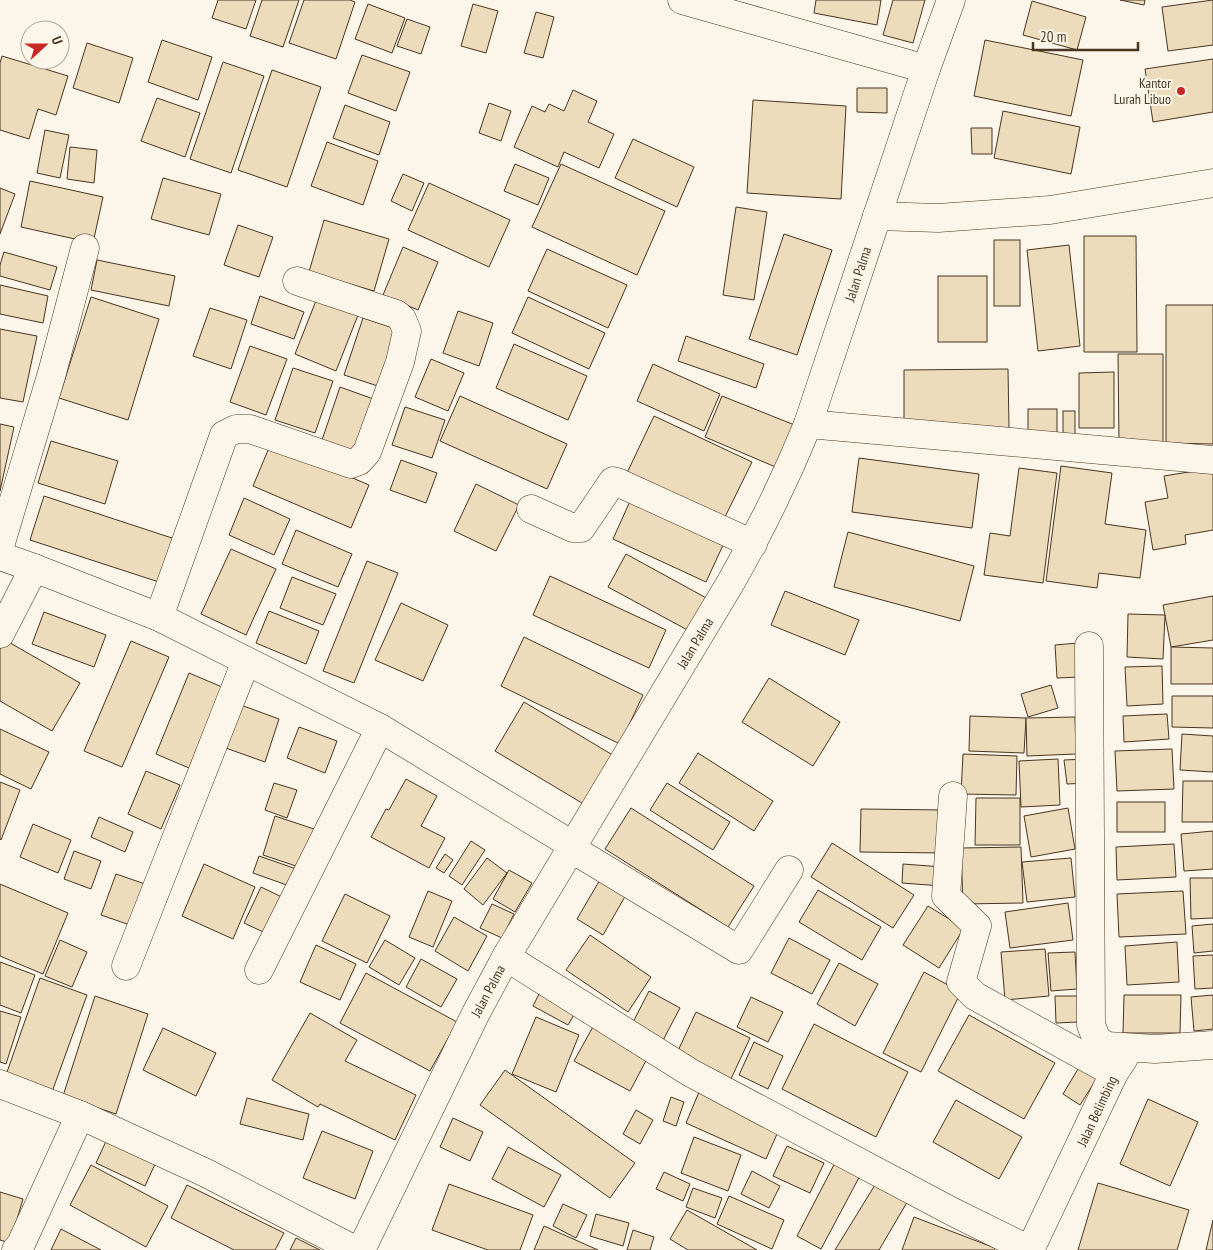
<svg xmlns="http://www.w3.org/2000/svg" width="1213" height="1250" viewBox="0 0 1213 1250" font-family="'PT Sans Narrow',sans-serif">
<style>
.building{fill:#ecdcbc;stroke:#4a3520}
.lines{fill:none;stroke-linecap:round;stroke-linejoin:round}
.minor-casing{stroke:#4a3520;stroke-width:29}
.minor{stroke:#fbf6e9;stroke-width:28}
.poi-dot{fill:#c62828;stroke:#fbf6e9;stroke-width:2}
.labels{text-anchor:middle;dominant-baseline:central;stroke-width:4;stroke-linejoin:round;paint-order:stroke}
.poi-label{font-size:14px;fill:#4a3520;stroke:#fbf6e9;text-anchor:end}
.street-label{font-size:14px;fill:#4a3520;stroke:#fbf6e9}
</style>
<rect width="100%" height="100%" fill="#fbf6e9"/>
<!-- building -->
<g class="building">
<path d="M218,0H256L246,29L212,18Z"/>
<path d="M262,0H299L283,47L250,36Z"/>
<path d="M304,0H350L355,2L336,59L289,43Z"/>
<path d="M816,0H881L877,25L814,13Z"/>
<path d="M893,0H925L913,43L883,35Z"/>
<path d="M1120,0H1145L1144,5Z"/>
<path d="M1213,0V45L1168,51L1162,7Z"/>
<path d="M1032,1L1086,17L1077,50L1023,35Z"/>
<path d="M368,4L405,18L392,53L355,39Z"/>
<path d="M473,4L498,11L486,53L461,46Z"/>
<path d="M536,12L554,17L543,58L524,53Z"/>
<path d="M407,19L430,27L421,54L397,46Z"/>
<path d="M162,40L212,57L198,100L148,82Z"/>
<path d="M985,40L1083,60L1071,116L974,96Z"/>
<path d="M87,43L133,58L119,103L73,88Z"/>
<path d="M362,55L410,72L396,111L348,93Z"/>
<path d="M2,56L68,76L56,115L38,109L29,139L0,130V63Z"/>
<path d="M1213,59V112L1153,122L1145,69Z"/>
<path d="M223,62L264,76L231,173L190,159Z"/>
<path d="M272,70L321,87L287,187L238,170Z"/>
<path d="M857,88H887V113L857,112Z"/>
<path d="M573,90L597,101L588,122L614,134L599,168L564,152L558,167L514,147L532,106L545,112L549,104L564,111Z"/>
<path d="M157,98L200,113L185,157L141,141Z"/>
<path d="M753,100L846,106L841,199L747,193Z"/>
<path d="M489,103L511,111L501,141L479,133Z"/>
<path d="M345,105L390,122L379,155L333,138Z"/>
<path d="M1003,111L1080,127L1071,174L994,158Z"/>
<path d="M971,128H992V154H972Z"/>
<path d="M45,130L69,135L60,178L37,173Z"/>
<path d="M633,139L694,167L677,207L615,178Z"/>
<path d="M327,142L378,161L363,205L311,186Z"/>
<path d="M70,147L97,150L94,183L67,179Z"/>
<path d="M515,164L549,178L538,205L504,191Z"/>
<path d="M561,164L665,211L637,275L532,227Z"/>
<path d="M403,174L424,183L412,211L391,201Z"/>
<path d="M163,178L221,194L209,235L151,219Z"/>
<path d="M30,181L103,197L93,243L21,227Z"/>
<path d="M429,183L510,220L489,267L408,230Z"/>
<path d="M0,188L15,194L0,234Z"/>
<path d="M736,207L767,212L754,300L723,295Z"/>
<path d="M324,220L389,239L374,291L309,272Z"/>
<path d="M238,225L273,237L259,277L224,265Z"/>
<path d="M784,234L832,250L797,355L749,339Z"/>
<path d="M1084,236H1136L1137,352H1084Z"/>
<rect x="994" y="240" width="26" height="66"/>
<path d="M1069,245L1080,346L1038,351L1027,250Z"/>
<path d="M403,247L438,262L418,310L383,295Z"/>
<path d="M547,249L627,285L608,328L528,291Z"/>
<path d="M4,252L57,267L50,290L0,276V265Z"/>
<path d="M97,260L175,276L169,306L91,290Z"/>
<rect x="938" y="276" width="49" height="66"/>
<path d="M0,285L48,296L43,323L0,314Z"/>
<path d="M319,293L360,310L336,371L295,354Z"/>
<path d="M260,296L304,312L294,339L251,324Z"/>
<path d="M91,297L159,319L128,420L59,398Z"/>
<path d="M528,297L605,333L589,369L512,333Z"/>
<path d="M1166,305H1213V444L1166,443Z"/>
<path d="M210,308L247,320L231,369L193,356Z"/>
<path d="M458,311L493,323L479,366L443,353Z"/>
<path d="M363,318L405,332L387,389L344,375Z"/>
<path d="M0,329L37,336L23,402L0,398Z"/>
<path d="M686,336L764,364L756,388L678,361Z"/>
<path d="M514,344L587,376L568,420L496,388Z"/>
<path d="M250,346L287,359L266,415L230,402Z"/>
<path d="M1118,354H1163V443H1119Z"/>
<path d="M431,359L464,373L448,411L415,397Z"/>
<path d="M653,364L720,394L704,431L637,401Z"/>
<path d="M293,368L333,381L315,433L275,420Z"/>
<path d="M1008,369L1009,428H904V370Z"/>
<path d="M1114,372V428H1079V373Z"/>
<path d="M340,387L379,401L361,453L322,440Z"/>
<path d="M460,396L567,444L547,489L440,441Z"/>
<path d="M722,396L802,428L785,471L705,437Z"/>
<path d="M405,407L445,420L432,458L392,445Z"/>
<rect x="1028" y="409" width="29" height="34"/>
<rect x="1063" y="411" width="12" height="34"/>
<path d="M654,416L752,462L723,521L626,475Z"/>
<path d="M0,424L14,427L0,491Z"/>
<path d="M51,441L118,461L105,504L38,483Z"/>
<path d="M271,443L369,485L351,528L253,486Z"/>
<path d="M859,458L979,474L972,528L852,512Z"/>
<path d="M401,460L437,473L426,503L390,490Z"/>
<path d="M1061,466L1112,473L1105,524L1146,530L1140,578L1099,573L1097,588L1046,581Z"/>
<path d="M1019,468L1057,473L1043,583L984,575L990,533L1010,536Z"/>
<path d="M1213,468V530L1185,535L1186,544L1153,550L1145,502L1168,498L1164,476Z"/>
<path d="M476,484L519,505L496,551L454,531Z"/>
<path d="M44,496L178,540L165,584L30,540Z"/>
<path d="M244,498L290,519L274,555L229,535Z"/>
<path d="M631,499L724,543L706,582L613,539Z"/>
<path d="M296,530L352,554L338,587L282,564Z"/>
<path d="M848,532L974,566L960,621L834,587Z"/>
<path d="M231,549L276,569L246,635L201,614Z"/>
<path d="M626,554L710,600L693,633L608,587Z"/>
<path d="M367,561L398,573L354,683L323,671Z"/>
<path d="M550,576L666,630L649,668L533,615Z"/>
<path d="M292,577L336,594L323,625L280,608Z"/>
<path d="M785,591L859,620L845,655L771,625Z"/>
<path d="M1213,596V640L1171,647L1163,605Z"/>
<path d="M401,603L448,625L423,681L375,660Z"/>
<path d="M269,611L319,631L306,664L256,643Z"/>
<path d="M44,612L106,635L94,667L32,644Z"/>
<path d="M1128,614L1165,615L1163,659L1127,657Z"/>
<path d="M524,637L643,695L620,744L501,686Z"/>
<path d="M5,640L80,683L52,731L0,701V649Z"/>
<path d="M131,641L169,657L122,767L84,751Z"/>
<path d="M1078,643L1080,677L1057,678L1055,645Z"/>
<path d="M1171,647L1213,648V684H1171Z"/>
<path d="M1162,666L1163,704L1127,706L1125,667Z"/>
<path d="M189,673L222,687L189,768L156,754Z"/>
<path d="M769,678L840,722L813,766L742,722Z"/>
<path d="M1051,685L1058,708L1028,717L1021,694Z"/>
<path d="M1172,696H1213V728L1172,727Z"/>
<path d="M524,702L616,757L587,806L495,751Z"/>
<path d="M238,704L279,719L265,762L223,747Z"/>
<path d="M1167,714L1169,739L1124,742L1123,716Z"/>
<path d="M970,716L1026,718L1024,753L969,751Z"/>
<path d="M1075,717L1076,754L1027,756L1026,718Z"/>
<path d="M299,727L337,741L325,773L287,758Z"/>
<path d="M0,729L49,752L31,789L0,774Z"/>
<path d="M1182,734L1213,736V772L1180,770Z"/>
<path d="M1172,749L1174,789L1117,791L1115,751Z"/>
<path d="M698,753L773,801L754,831L679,783Z"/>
<path d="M963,754L1017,756L1016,795L961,794Z"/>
<path d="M1058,759L1060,805L1021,807L1019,761Z"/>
<path d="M1086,759L1088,783L1067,784L1064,760Z"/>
<path d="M146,771L180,785L161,829L128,814Z"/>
<path d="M406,779L437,796L421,826L445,838L429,868L371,837L386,809L389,810Z"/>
<path d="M1183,781H1213V822H1182Z"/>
<path d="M0,782L20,790L1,840L0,839Z"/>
<path d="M274,783L297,790L287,818L265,810Z"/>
<path d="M667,783L730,822L713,850L650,810Z"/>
<path d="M976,798H1020V845H975Z"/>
<rect x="1117" y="802" width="48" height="30"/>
<path d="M631,808L754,886L728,927L605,849Z"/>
<path d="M1068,808L1075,849L1031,857L1024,816Z"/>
<path d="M861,809L945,810V853L860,852Z"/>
<path d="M275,816L320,831L308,870L263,855Z"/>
<path d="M99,817L133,832L125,852L91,837Z"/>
<path d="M33,824L71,840L58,873L20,857Z"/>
<path d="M1213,831V869L1184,871L1181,834Z"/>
<path d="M471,841L485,850L462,885L449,876Z"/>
<path d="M832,843L914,895L893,928L811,877Z"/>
<path d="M1174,844L1176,877L1117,880L1116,847Z"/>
<path d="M1021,847L1023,903L963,904L961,848Z"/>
<path d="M74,851L101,861L91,889L64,879Z"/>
<path d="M445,854L453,860L444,873L436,868Z"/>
<path d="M259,856L305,872L298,889L253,873Z"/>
<path d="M487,858L507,873L483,905L464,889Z"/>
<path d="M1071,858L1075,897L1027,902L1022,862Z"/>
<path d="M204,864L255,887L233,939L182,916Z"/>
<path d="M903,864L943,867L942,886L902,883Z"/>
<path d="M509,870L532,883L515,912L493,899Z"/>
<path d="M116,874L148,885L133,926L101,915Z"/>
<path d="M601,878L627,893L603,935L577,919Z"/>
<path d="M1190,878H1213V918L1191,919Z"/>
<path d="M0,884L68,913L43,974L0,956Z"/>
<path d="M261,887L290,901L274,937L244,923Z"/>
<path d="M818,890L881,927L862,960L799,922Z"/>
<path d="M428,891L452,901L433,947L409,937Z"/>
<path d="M1183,891L1186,934L1119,937L1117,894Z"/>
<path d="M345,894L390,916L367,963L322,941Z"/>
<path d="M1068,903L1073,940L1010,948L1005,912Z"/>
<path d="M492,904L514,914L502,938L480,928Z"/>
<path d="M928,906L964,928L939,968L903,945Z"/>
<path d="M454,917L487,936L468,971L435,951Z"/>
<path d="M1213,924V951L1194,953L1192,926Z"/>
<path d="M590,935L651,977L628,1012L566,970Z"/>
<path d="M789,938L830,960L812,994L771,973Z"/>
<path d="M60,940L87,952L72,987L45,976Z"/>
<path d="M385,940L415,958L399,985L369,967Z"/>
<path d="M1177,942L1179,982L1127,985L1125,946Z"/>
<path d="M316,945L356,964L340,1000L300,982Z"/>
<path d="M1045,949L1049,996L1005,1000L1001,952Z"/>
<path d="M1075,952L1077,989L1051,991L1048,953Z"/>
<path d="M1213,955V988L1195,989L1193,956Z"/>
<path d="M421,959L457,979L441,1007L406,987Z"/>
<path d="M0,962L35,975L21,1013L0,1005Z"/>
<path d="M839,963L878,984L855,1026L817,1004Z"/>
<path d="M924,972L961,992L921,1072L883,1053Z"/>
<path d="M366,973L457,1022L430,1071L340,1023Z"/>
<path d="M40,978L87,995L52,1092L6,1075Z"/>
<path d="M649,991L680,1008L661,1044L630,1028Z"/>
<path d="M539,994L575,1013L568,1025L533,1006Z"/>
<path d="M1124,995H1181L1180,1033H1123Z"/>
<path d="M1213,995V1029L1194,1031L1191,997Z"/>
<path d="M95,996L148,1014L116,1114L63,1096Z"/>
<path d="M1055,996H1078V1022L1056,1023Z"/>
<path d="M751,997L783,1012L768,1042L737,1027Z"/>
<path d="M0,1011L21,1017L6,1064L0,1062Z"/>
<path d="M696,1012L750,1038L730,1081L676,1055Z"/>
<path d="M310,1013L357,1040L345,1061L416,1095L395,1140L320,1104L318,1107L272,1080Z"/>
<path d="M969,1015L1055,1063L1024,1119L938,1071Z"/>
<path d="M536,1017L579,1035L556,1092L512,1074Z"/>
<path d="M814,1024L908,1072L876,1137L782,1089Z"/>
<path d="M594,1025L649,1055L630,1091L574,1061Z"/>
<path d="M163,1028L216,1053L196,1096L143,1070Z"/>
<path d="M754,1042L783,1056L768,1089L739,1075Z"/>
<path d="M1081,1064L1099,1075L1080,1105L1063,1094Z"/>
<path d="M505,1070L635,1163L610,1198L480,1105Z"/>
<path d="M699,1092L780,1127L766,1159L686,1123Z"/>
<path d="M671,1097L684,1102L676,1126L663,1121Z"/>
<path d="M247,1098L309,1114L303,1140L240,1124Z"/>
<path d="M1148,1099L1198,1122L1170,1186L1120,1164Z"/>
<path d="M956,1100L1022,1137L999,1179L933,1142Z"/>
<path d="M636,1110L653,1120L640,1144L623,1134Z"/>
<path d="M453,1118L483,1132L470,1161L440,1147Z"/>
<path d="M322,1131L373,1151L355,1199L303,1178Z"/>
<path d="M694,1137L741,1155L728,1191L681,1173Z"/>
<path d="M107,1139L156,1162L145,1186L96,1163Z"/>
<path d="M787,1146L824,1163L810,1193L773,1176Z"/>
<path d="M508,1147L561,1175L544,1207L492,1179Z"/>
<path d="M838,1157L863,1170L821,1249L797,1236Z"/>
<path d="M91,1165L168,1206L146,1247L70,1205Z"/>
<path d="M752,1171L780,1186L769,1208L741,1194Z"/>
<path d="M664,1172L690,1184L683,1201L656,1189Z"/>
<path d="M878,1180L909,1199L879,1250H835Z"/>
<path d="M1098,1183L1189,1210L1177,1250H1078Z"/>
<path d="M449,1184L533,1215L520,1250H488L432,1230Z"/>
<path d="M187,1185L284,1233L275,1250H234L171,1218Z"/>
<path d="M693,1188L722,1198L715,1218L686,1207Z"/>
<path d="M0,1192L23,1199L10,1243L0,1240Z"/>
<path d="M729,1196L784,1220L772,1249L717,1224Z"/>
<path d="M563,1204L587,1215L576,1238L553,1226Z"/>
<path d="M687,1210L757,1250H688L670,1239Z"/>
<path d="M596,1214L629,1223L623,1246L590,1236Z"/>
<path d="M914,1217L995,1248L994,1250H902Z"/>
<path d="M1213,1220V1250H1206Z"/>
<path d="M544,1226L598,1250H534Z"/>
<path d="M61,1229L101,1250H51Z"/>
<path d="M633,1230L654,1237L650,1250H627Z"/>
<path d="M296,1238L320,1250H290Z"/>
</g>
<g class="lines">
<defs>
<g id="minor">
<path d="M682,0L926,69"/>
<path d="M877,216L938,218L1050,210L1213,183"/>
<path d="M808,424L1213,460"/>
<path d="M531,509L573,528H581L613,481L617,482L753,544"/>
<path d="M0,546L52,373L85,248"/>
<path d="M0,556L34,568L159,617L380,728L574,846"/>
<path d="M159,617L224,435L236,429H250L351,464L359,461L367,452L400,362L407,331L402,319L396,314L297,281"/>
<path d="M0,634L34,568"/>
<path d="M1089,646L1091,1025L1097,1040L1107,1046L1155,1049L1213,1045"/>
<path d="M953,796L946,896L977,926L961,982L975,996L1114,1073"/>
<path d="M572,849L739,950L789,870"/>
<path d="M506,957L691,1073L953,1212L1030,1250"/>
<path d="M126,966L246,661"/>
<path d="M259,970L380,728"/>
<path d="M0,1084L80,1115L206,1173L355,1250"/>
<path d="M16,1250L21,1244L80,1115"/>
<path d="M361,1250L476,1013L506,957L731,582C760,531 786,478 808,424L926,69L951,0"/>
<path d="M1030,1250L1114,1073L1124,1058"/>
</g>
</defs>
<!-- minor casing -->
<use href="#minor" class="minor-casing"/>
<!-- minor -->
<use href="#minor" class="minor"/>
</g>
<!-- markers -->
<circle class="poi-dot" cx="1181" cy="91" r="5"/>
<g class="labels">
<!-- poi labels -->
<g class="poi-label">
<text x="1171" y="83">Kantor<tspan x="1171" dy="16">Lurah Libuo</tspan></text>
</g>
<!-- street labels -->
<g class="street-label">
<text transform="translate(858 274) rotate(-72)">Jalan Palma</text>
<text transform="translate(695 643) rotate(-59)">Jalan Palma</text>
<text transform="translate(488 991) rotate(-62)">Jalan Palma</text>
<text transform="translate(1097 1111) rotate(-65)">Jalan Belimbing</text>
</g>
</g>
<!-- north arrow -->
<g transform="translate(45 45) rotate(69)"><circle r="24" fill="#fbf6e9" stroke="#b4a999"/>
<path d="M0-4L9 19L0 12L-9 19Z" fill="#c62828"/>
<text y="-8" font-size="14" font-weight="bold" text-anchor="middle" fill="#4a3520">U</text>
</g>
<!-- scale -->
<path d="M1033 42v8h105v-8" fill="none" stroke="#4a3520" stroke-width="2.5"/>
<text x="1040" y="42" font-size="15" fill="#4a3520" stroke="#fbf6e9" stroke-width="4" paint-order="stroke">20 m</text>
</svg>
